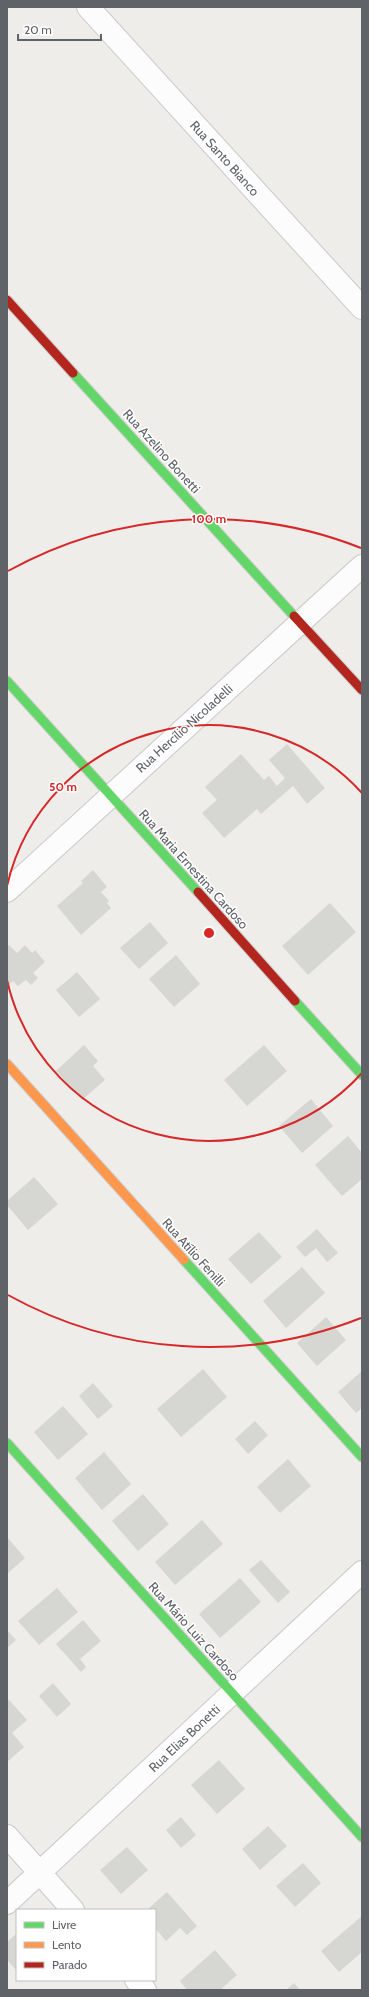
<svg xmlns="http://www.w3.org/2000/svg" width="369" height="1997" viewBox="0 0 369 1997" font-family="Cabin,sans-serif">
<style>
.building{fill:#d6d6d3}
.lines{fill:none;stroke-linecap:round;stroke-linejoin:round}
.street-casing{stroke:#c9c9c9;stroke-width:24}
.fast-casing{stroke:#cbcbcb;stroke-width:11}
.slow-casing{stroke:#cbcbcb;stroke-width:11}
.jam-casing{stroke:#cbcbcb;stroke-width:11}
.street{stroke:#fcfcfc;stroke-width:22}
.fast{stroke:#63d668;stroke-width:9}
.slow{stroke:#ff974d;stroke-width:9}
.jam{stroke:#b3261e;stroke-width:9}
.ring{fill:none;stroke:#d62828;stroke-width:2}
.labels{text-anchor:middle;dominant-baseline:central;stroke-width:3;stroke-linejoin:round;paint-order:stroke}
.street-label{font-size:13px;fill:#5f6266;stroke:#fff}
.centre{fill:#d62828;stroke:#fff;stroke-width:2}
.ring-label{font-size:12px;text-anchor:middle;font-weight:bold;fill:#d62828;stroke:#fff;stroke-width:3;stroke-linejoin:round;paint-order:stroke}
</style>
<rect width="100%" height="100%" fill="#eeedea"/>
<!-- building -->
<g class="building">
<path d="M287,744L325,788L307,804L293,786L261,814L257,809L224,838L202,813L217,800L205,787L241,754L264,780L269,776L277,786L285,778L269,760Z"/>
<path d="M93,870L107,887L101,892L109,901L107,903L111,908L81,935L57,906L83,883L81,881Z"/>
<path d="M330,903L356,932L308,975L282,946Z"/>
<path d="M150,922L168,943L139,969L120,948Z"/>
<path d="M9,945L17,953L25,945L32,953L35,950L45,962L33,973L38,978L31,985L26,980L18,986L13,981L7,987V947Z"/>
<path d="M176,955L200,984L174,1007L149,979Z"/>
<path d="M77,972L100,999L79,1017L56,990Z"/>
<path d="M84,1045L98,1061L93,1066L105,1080L82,1100L56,1071Z"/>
<path d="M264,1045L287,1071L247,1106L224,1080Z"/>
<path d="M311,1099L333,1126L302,1153L279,1126Z"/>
<path d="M348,1136L362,1153V1179L342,1196L315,1165Z"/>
<path d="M34,1177L58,1204L28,1230L7,1205V1201Z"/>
<path d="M317,1229L338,1253L327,1262L316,1248L305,1257L296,1247Z"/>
<path d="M259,1232L282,1257L251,1284L228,1259Z"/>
<path d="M302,1267L325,1293L286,1328L263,1301Z"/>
<path d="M326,1317L346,1340L317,1366L297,1343Z"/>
<path d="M203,1369L227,1397L181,1437L157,1409Z"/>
<path d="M362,1371V1408L356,1413L338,1392Z"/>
<path d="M93,1383L113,1406L98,1419L79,1396Z"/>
<path d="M63,1406L88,1434L58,1460L34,1432Z"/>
<path d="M255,1421L268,1435L248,1454L235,1439Z"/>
<path d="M104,1452L131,1484L102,1510L75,1478Z"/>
<path d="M288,1459L311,1486L280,1513L257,1487Z"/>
<path d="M143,1494L169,1524L138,1551L112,1521Z"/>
<path d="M202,1520L223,1544L175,1585L155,1562Z"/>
<path d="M7,1537L25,1558L7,1574Z"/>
<path d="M261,1560L290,1592L278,1603L249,1570Z"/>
<path d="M240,1578L261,1602L220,1638L199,1614Z"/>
<path d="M57,1588L78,1612L39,1645L18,1621Z"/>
<path d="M83,1620L101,1641L80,1659L86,1667L81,1672L56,1644Z"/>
<path d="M7,1630L16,1640L7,1648Z"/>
<path d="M53,1683L71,1704L57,1717L39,1696Z"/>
<path d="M9,1700L27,1720L12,1733L24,1747L7,1762V1702Z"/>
<path d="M219,1760L245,1789L217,1814L191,1785Z"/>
<path d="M181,1817L196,1835L181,1848L166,1830Z"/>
<path d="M268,1826L287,1846L260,1870L242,1849Z"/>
<path d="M127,1847L148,1870L121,1894L100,1870Z"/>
<path d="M303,1863L321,1883L295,1907L276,1886Z"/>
<path d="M167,1892L197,1926L187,1935L180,1928L166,1941L155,1928V1910H147Z"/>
<path d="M362,1916V1952L339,1972L321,1951Z"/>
<path d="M16,1934L17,1936V1971L7,1960V1942Z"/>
<path d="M215,1950L237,1975L220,1990H187L180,1981Z"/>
<path d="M294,1983L300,1990H286Z"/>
</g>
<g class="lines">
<defs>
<g id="street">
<path d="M88,7L362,308"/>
<path d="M7,891L362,566"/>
<path d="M7,1836L73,1910"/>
<path d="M7,1903L362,1572"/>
<path d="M136,1980L145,1990"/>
</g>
<g id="fast">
<path d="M73,373L294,616"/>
<path d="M7,681L198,892"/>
<path d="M295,1001L362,1075"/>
<path d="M184,1260L362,1457"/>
<path d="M7,1443L362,1837"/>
</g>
<path id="slow" d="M7,1064L184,1260"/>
<g id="jam">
<path d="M7,300L73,373"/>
<path d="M294,616L362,690"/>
<path d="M198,892L295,1001"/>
</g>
</defs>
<!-- street casing -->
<use href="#street" class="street-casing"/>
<!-- fast casing -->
<use href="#fast" class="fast-casing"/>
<!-- slow casing -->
<use href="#slow" class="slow-casing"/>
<!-- jam casing -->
<use href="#jam" class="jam-casing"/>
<!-- street -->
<use href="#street" class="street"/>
<!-- fast -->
<use href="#fast" class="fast"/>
<!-- slow -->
<use href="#slow" class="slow"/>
<!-- jam -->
<use href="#jam" class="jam"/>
</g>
<!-- distance rings -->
<g class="ring">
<path d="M362 1073A207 207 0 0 1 7 980M7 886A207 207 0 0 1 362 793"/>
<path d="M361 1318A414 414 0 0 1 8 1295M8 571A414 414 0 0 1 361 548"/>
</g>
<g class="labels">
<!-- street labels -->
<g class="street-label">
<text transform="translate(225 158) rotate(48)">Rua Santo Bianco</text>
<text transform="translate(162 451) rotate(48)">Rua Azelino Bonetti</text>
<text transform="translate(184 728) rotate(-42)">Rua Hercílio Nicoladelli</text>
<text transform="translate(194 869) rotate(48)">Rua Maria Ernestina Cardoso</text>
<text transform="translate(194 1252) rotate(48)">Rua Atílio Fenilli</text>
<text transform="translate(194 1631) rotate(48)">Rua Mário Luiz Cardoso</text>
<text transform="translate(184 1738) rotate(-43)">Rua Elias Bonetti</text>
</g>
</g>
<circle cx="209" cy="933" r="6" class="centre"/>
<g class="ring-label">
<text x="209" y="523">100 m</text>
<text x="63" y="791">50 m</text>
</g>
<!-- border -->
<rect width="369" height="1997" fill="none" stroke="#5f6266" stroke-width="16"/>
<!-- legend -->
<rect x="16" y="1909" width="140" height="72" fill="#ffffff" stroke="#bfc0c2"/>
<rect x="24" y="1922" width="20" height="6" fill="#63d668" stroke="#bfc0c2"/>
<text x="52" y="1929" font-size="12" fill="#5f6266">Livre</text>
<rect x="24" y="1942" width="20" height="6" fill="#ff974d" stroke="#bfc0c2"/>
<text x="52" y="1949" font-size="12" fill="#5f6266">Lento</text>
<rect x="24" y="1962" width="20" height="6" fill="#b3261e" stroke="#bfc0c2"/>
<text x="52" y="1969" font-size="12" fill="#5f6266">Parado</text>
<!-- scale -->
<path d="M18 34v6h83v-6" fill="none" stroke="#5f6266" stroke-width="2"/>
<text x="24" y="34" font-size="12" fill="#5f6266" stroke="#ffffff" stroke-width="3" paint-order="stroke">20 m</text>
</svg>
